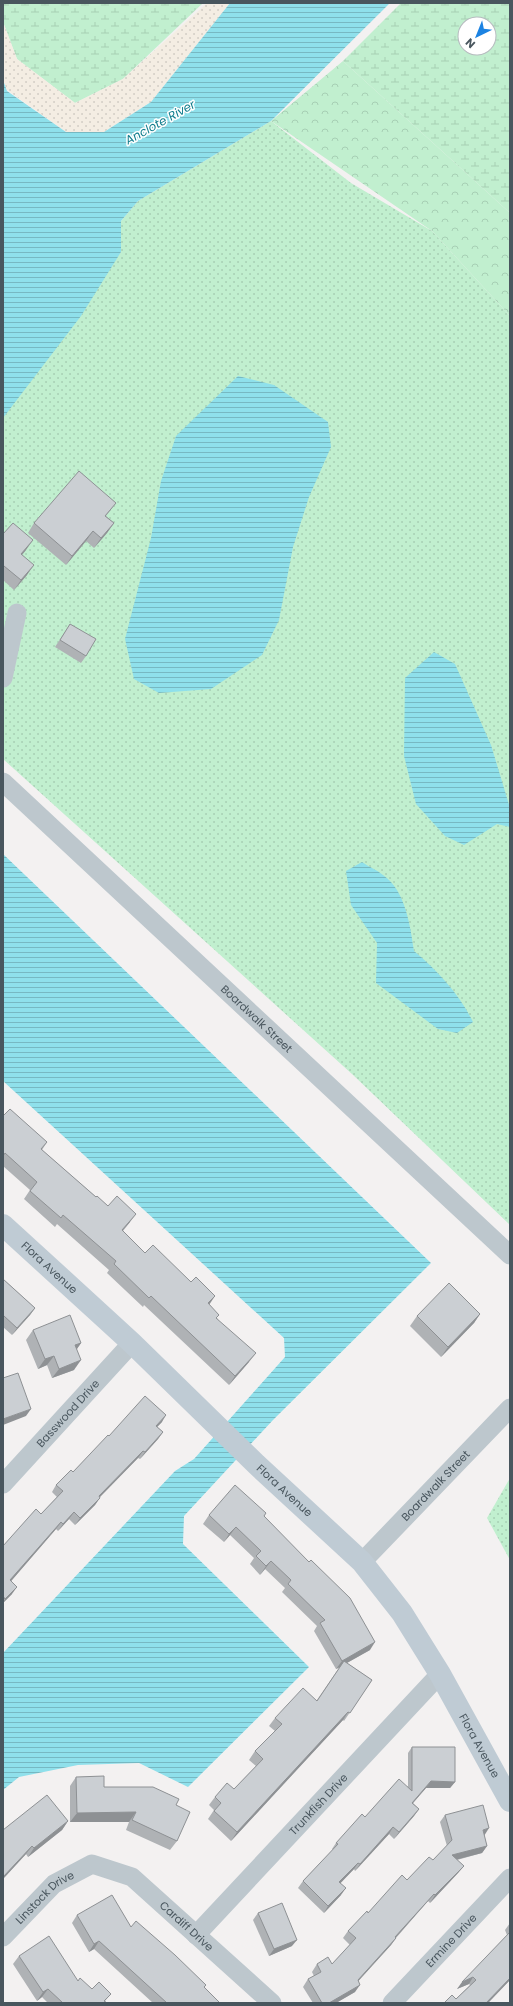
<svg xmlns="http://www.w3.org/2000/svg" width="513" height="2006" viewBox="0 0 513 2006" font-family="Poppins,sans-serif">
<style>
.grass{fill:url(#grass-dots)}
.forest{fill:url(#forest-crowns)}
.wetland{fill:url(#wetland-marsh);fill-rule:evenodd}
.sand{fill:url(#sand-dots)}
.water{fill:url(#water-rules)}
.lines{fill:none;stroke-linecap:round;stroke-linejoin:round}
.street{stroke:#bdc7cd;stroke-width:19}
.secondary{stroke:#bfcbd4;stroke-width:22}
.wall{fill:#afb2b5}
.shaded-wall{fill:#8e9194}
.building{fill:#cbcfd3;stroke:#8e9194}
.labels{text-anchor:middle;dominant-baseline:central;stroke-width:3;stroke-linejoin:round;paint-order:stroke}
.street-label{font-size:11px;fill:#49565e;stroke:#fff}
.water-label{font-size:12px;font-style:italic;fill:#0f7d8d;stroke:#fff}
</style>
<defs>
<pattern id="grass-dots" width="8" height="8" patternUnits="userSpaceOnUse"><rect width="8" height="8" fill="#c1efcf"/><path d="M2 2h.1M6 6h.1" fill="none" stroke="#a7cfb4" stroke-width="1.8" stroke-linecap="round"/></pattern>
<pattern id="forest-crowns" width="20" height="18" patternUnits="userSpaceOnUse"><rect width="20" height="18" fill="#c1efcf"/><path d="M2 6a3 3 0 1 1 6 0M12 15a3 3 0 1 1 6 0" fill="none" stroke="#a7cfb4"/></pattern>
<pattern id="wetland-marsh" width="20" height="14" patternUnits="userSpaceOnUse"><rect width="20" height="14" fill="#c1efcf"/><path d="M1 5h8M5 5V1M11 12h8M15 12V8" fill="none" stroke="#a7cfb4"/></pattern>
<pattern id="sand-dots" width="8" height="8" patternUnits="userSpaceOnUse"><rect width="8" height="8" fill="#f4ede3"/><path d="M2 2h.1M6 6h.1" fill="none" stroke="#d3cdc5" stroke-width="1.8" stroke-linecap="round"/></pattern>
<pattern id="water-rules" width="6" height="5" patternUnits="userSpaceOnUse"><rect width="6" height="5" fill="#8fe0eb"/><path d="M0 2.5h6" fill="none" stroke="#77b8c2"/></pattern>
</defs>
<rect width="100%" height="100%" fill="#f3f1f1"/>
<!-- grass -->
<g class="grass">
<path d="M271,121L351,183L432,231L510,316V1225L352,1074L3,759V402L121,252V221L138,201Z"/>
<path d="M510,1478V1560L487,1518Z"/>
</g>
<!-- forest -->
<path class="forest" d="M343,61L510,213V316L432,231L271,121Z"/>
<!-- wetland -->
<g class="wetland">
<path d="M3,3H203L123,79L75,103L17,59L3,22Z"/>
<path d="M401,3H510V213L343,61ZM465,24H489V48H465Z"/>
</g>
<!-- sand -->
<path class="sand" d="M207,3H230L151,102L104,132H66L7,90L3,80V22L17,59L75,103L123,79Z"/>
<!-- water -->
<g class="water">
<path d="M230,3H390L271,121L138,201L121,221V252L81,316L3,418V80L7,91L66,132H104L151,102Z"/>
<path d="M238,376L274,385L328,422L331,447L309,497L293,547L279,620L262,655L211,689L159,693L134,679L125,639L151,538L161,481L176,436Z"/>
<path d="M434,652L455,664L491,745L510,808V827L497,824L464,845L445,836L416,804L404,756L405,678Z"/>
<path d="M3,854L431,1263L273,1420L184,1516L183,1544L309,1667L188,1787L139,1763L78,1765L19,1777L3,1790V1653L175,1471L194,1459L285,1357L284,1338L3,1081Z"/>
<path d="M362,862C369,867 377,870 383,875C406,891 410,926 414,951C437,970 460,995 473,1022L457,1033L438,1029L376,983L377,943L351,905L346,871Z"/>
</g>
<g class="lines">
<!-- street -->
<g class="street">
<path d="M3,678L17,613"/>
<path id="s1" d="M3,782L510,1255"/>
<path id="s2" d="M3,1484L132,1343"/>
<path id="s3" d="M362,1562L510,1408"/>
<path id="s4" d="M196,1935L440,1674"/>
<path id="s5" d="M3,1937L54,1884L92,1864L132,1877L272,2003"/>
<path id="s6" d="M392,2003L510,1878"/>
</g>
<!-- secondary -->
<path class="secondary" id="s7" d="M3,1225L132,1343L256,1464L362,1562L402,1613L440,1674L510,1801"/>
</g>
<!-- wall -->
<g class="wall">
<path d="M116,503L106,516L114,523L107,533L94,548L86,541L66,565L28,533L34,523Z"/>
<path d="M3,534L26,550L22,555L27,575L14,590L3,580Z"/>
<path d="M70,624L86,656L81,663L55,647Z"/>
<path d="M3,1116L47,1142L42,1150L96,1197L130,1222L123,1231L145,1253L209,1305L217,1318L249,1362L229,1385L144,1305L143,1307L107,1273L109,1270L57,1224L55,1227L24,1199L30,1190L3,1166Z"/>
<path d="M3,1279L35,1308L30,1315L12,1335L3,1327Z"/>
<path d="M480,1314L474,1323L441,1357L410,1326L417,1316Z"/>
<path d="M33,1330L81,1343L77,1349L74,1370L52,1378L47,1365L38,1369L26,1340Z"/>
<path d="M162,1422L157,1427L163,1432L158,1439L140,1459L138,1458L100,1497L95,1505L75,1525L69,1519L58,1531L56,1529L11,1581L12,1594L3,1603V1546L41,1514L57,1497L52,1492L56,1485L73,1472L109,1436Z"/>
<path d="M266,1513L264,1516L370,1650L347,1663L372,1680L344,1721L343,1720L231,1841L208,1819L214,1810L209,1805L215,1797L234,1789L256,1766L249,1760L255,1751L275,1731L269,1726L275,1718L317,1700L339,1668L336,1669L314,1631L317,1626L282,1592L285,1588L265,1569L260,1575L250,1564L254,1558L230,1535L224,1542L203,1524L209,1515Z"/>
<path d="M412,1747L455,1782L450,1788H426L413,1803L419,1809L414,1816L394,1839L389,1834L355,1871L354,1869L340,1883L341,1895L324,1913L298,1888L303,1881L333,1850L332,1849L336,1843L365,1817L408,1786V1753Z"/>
<path d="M76,1777L104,1787L176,1805L177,1841L170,1850L126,1830L129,1822H70V1786Z"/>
<path d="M445,1815L484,1836L487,1846L482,1853L457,1860L464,1866L458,1873L430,1903L428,1901L396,1938L391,1945L358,1981L355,1992L336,2003H313L303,1987L308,1979L314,1976L312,1972L317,1964H332L350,1945L343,1938L348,1931L368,1913L407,1880L433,1860L447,1846L440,1822Z"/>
<path d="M68,1821L62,1830L28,1857L26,1854L3,1879V1830Z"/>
<path d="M258,1913L292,1946L269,1956L253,1920Z"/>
<path d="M77,1915L131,1927L206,1985L204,1988L220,2003H153L94,1949L89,1952L72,1923Z"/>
<path d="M510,1923V1980L488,2003L456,1999L470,1985L469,1984L457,1989L507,1935L505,1930Z"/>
<path d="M19,1956L78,1981L92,1989L111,1994L105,2001L107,2003H48L42,1997L37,2001L13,1964Z"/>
</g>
<!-- shaded-wall -->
<g class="shaded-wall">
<path d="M114,523L107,533L94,548L101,538Z"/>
<path d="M93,531L86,541L66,565L72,556Z"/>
<path d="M33,540L26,550L14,564L21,554Z"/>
<path d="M34,565L27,575L14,590L21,580Z"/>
<path d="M136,1214L130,1222L115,1239L122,1230Z"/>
<path d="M215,1296L209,1305L208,1303Z"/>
<path d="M35,1308L30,1315L12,1335L17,1328Z"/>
<path d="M480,1314L474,1323L441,1357L448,1347Z"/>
<path d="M81,1343L74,1353L75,1345Z"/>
<path d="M256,1353L249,1362L229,1385L235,1376Z"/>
<path d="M54,1356L47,1365L38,1369L45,1359Z"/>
<path d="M81,1360L74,1370L52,1378L59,1369Z"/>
<path d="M31,1409L26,1416L3,1425V1419Z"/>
<path d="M166,1415L162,1422L151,1433L156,1426Z"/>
<path d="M163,1432L158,1439L140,1459L145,1452Z"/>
<path d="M143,1451L138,1458L94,1503L99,1496Z"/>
<path d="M100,1498L95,1505L75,1525L80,1518Z"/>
<path d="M74,1512L69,1519L58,1531L63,1524Z"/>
<path d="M61,1522L56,1529L6,1587L10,1580Z"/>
<path d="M236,1527L230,1535L224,1542L229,1534Z"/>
<path d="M271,1561L265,1569L260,1575L266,1566Z"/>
<path d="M17,1587L12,1594L3,1603L5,1599Z"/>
<path d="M375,1642L370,1650L336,1669L342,1661Z"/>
<path d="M348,1712L343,1720L231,1841L237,1832Z"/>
<path d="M431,1781L455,1782L450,1788H426L407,1810L412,1803Z"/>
<path d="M419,1809L414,1816L394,1839L399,1832Z"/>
<path d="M136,1812L129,1822H70L77,1813Z"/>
<path d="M68,1821L62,1830L28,1857L34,1848Z"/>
<path d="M393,1827L389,1834L355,1871L360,1864Z"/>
<path d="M489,1828L484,1836L483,1830Z"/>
<path d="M32,1846L26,1854L3,1879V1877Z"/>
<path d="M487,1846L482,1853L447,1862L452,1855Z"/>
<path d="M358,1863L354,1869L335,1889L339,1882Z"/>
<path d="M464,1866L458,1873L430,1903L435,1895Z"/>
<path d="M346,1888L341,1895L324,1913L328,1906Z"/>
<path d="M434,1894L428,1901L390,1944L395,1937Z"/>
<path d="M396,1938L391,1945L353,1987L358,1980Z"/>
<path d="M297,1940L292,1946L269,1956L274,1949Z"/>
<path d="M99,1941L94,1949L89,1952L94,1944Z"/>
<path d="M473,1977L469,1984L457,1989L462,1982Z"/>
<path d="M510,1978V1980L488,2003H486Z"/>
<path d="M360,1985L355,1992L336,2003H329Z"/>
<path d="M48,1989L42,1997L37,2001L43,1992Z"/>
</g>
<!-- building -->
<g class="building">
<path d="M79,471L116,503L105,516L114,523L101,538L93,531L72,556L34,523Z"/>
<path d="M13,523L33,540L21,554L34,565L21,580L4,566H3V534Z"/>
<path d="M70,624L96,639L86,656L60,640Z"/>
<path d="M10,1109L47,1142L41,1149L96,1197L97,1196L108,1206L117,1196L136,1214L122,1230L145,1253L153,1245L191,1282L196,1277L215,1296L208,1303L219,1315L216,1318L256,1353L235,1376L151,1296L149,1298L114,1264L116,1261L63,1215L61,1218L30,1191L37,1182L5,1153L3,1156V1116Z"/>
<path d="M3,1279L35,1308L17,1328L4,1316L3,1317Z"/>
<path d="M449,1283L480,1314L448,1347L417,1316Z"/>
<path d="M70,1315L81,1343L75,1345L81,1360L59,1369L54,1356L45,1359L33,1330Z"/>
<path d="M18,1373L31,1409L3,1419V1378Z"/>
<path d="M145,1396L166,1415L156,1426L163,1432L145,1452L143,1451L99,1496L100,1498L80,1518L74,1512L63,1524L61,1522L10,1580L17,1587L5,1599L3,1596V1546L36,1509L41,1514L63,1491L56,1485L71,1470L73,1472L108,1435L109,1436Z"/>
<path d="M235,1485L266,1513L264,1516L309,1562L311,1560L350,1598L375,1642L342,1661L320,1623L325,1620L288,1584L291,1580L271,1561L266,1566L256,1556L261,1551L236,1527L229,1534L209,1515Z"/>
<path d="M344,1661L372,1680L350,1713L348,1712L237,1832L214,1811L221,1803L215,1797L227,1783L234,1789L263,1759L255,1751L282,1724L275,1718L303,1688L317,1701Z"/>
<path d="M412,1747H455V1782L431,1781L412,1803L419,1809L399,1832L393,1827L360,1864L358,1863L339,1882L346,1888L328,1906L303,1881L338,1844L336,1843L362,1814L365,1817L399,1779L412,1791Z"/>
<path d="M104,1776V1787H153L179,1799L176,1805L190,1812L177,1841L132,1820L136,1812L77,1813L76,1777Z"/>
<path d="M47,1795L68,1821L34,1848L32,1846L3,1877V1830Z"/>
<path d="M483,1805L489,1828L483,1830L487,1846L452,1855L464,1866L435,1895L434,1894L395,1937L396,1938L358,1980L360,1985L329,2003H322L308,1979L321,1972L317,1964L328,1957L332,1964L356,1938L348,1931L367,1911L368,1913L402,1875L407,1880L429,1857L433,1860L452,1840L445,1815Z"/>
<path d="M112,1895L131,1927L136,1921L175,1955L206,1985L204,1987L220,2003H167L99,1941L94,1944L77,1915Z"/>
<path d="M282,1903L297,1940L274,1949L258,1913Z"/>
<path d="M510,1932V1963H509H510V1978L486,2003H444L452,1995L456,1999L476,1980L473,1977L462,1982Z"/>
<path d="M49,1936L78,1981L80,1978L92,1989L99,1982L111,1994L104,2001L107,2003H63L48,1989L43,1992L19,1956Z"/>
</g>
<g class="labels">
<!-- street labels -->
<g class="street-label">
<text stroke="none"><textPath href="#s1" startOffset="347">Boardwalk Street</textPath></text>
<text stroke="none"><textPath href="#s7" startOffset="63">Flora Avenue</textPath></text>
<text stroke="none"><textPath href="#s2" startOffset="96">Basswood Drive</textPath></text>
<text stroke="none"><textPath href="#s3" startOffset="106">Boardwalk Street</textPath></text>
<text stroke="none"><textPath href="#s7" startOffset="387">Flora Avenue</textPath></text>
<text stroke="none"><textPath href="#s7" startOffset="711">Flora Avenue</textPath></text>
<text stroke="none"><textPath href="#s4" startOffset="179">Trunkfish Drive</textPath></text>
<text stroke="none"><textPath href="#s5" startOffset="58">Linstock Drive</textPath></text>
<text stroke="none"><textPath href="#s5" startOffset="232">Cardiff Drive</textPath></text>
<text stroke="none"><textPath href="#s6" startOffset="86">Ermine Drive</textPath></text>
</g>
<!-- water labels -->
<g class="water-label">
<text transform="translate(160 122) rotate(-29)">Anclote River</text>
</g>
</g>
<!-- border -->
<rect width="513" height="2006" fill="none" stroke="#49565e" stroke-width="8"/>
<!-- north arrow -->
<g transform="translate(477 36) rotate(223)"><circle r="19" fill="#ffffff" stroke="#b6bbbf"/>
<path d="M0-3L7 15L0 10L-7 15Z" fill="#1c83e2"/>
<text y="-6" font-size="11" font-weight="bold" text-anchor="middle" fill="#49565e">N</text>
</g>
</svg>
